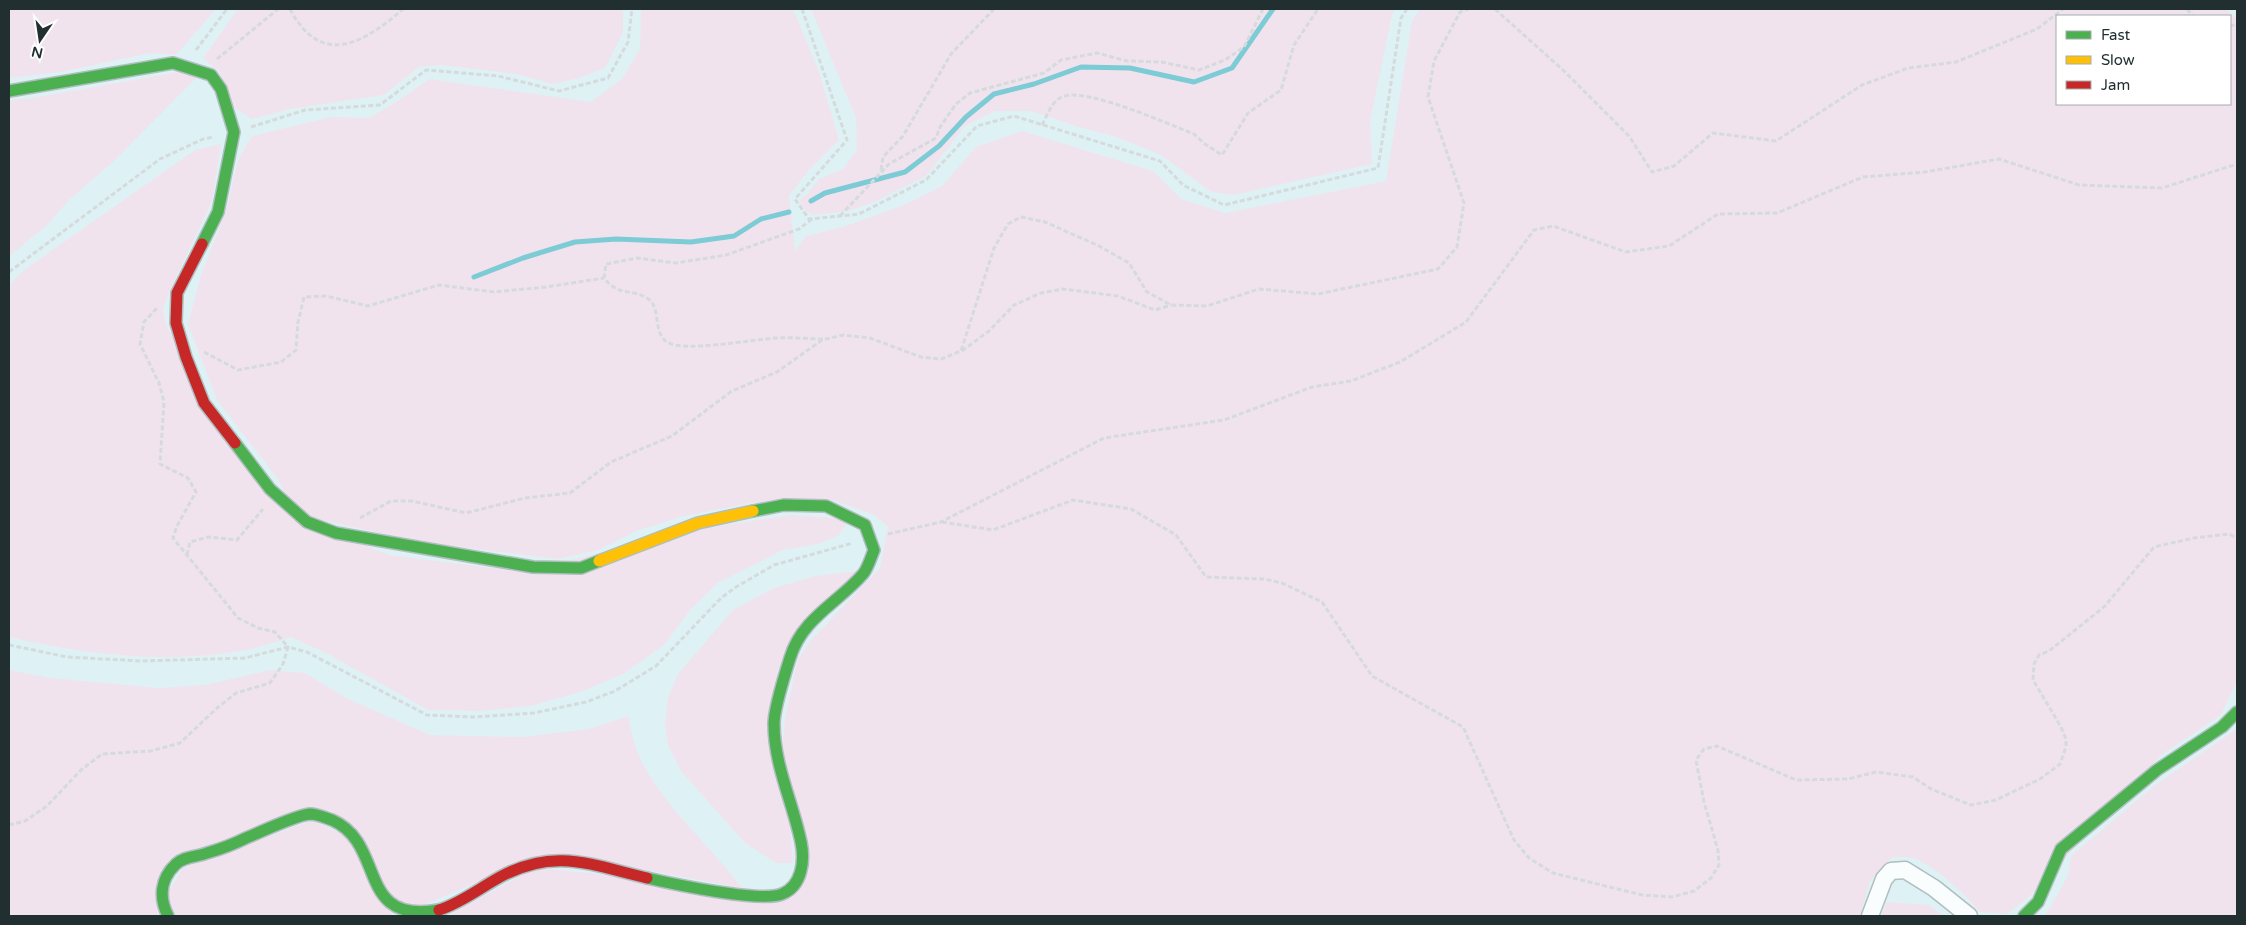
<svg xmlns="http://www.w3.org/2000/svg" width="2246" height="925" viewBox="0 0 2246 925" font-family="'Varela Round',sans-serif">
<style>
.green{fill:#f0e3ed;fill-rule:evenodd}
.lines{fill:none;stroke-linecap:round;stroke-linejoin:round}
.stream{stroke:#7ccbd5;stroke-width:5}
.street-casing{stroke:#afbec0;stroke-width:19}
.fast-casing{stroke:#afbec0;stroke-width:14}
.slow-casing{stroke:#afbec0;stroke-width:14}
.jam-casing{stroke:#afbec0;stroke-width:14}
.path{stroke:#d5dbdc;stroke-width:3;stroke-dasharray:5 2.5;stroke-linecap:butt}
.street{stroke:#fafdfe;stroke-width:16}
.fast{stroke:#4caf50;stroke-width:11}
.slow{stroke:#ffc107;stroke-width:11}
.jam{stroke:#c62828;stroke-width:11}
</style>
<rect width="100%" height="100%" fill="#def2f5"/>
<!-- green -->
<g class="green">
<path d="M9,9H216L176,55L151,53L60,72L9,78Z"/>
<path d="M238,9H623V33L605,68L579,78L553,84L516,74L442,65L419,67L384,95L290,109L252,119L234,107L219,72L203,58Z"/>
<path d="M641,9H793L819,72L839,140L808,171L789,196L795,251L806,236L846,226L904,205L942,186L976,147L1022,131L1153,171L1181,199L1225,213L1386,181L1412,21L1420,9H2226L2237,19V681L2221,715L2161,755L2030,896L2007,914L1979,912C1969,896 1933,866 1916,859C1909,857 1899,857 1892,857L1870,881L1860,916H447L535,868L798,893L783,743L785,718L798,659L813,638L880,568L888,526L872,514L833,500L751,503L684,516L636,531L598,550L558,559L420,542L312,518L285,493L277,478L217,400L188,324L202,272L225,214L239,158L252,136L331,117L369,118L401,99L429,79L591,102L622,79L640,49ZM2057,16H2230V104H2057Z"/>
<path d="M811,9H1395L1392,15L1370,121L1372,164L1233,195L1211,192L1161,155L1117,137L1079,127L1032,111H995L965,126L926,176L874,202L849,211L813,215L805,210L799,200L807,194L819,179L843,169L857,150L856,118Z"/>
<path d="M179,72L197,77L116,159L68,201L46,226L9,256V100L32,98Z"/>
<path d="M221,144L212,201L170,290L163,309L166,325L261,490L373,549L390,555L523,572L692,530L791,515L836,518L847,523L839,535L818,544L783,550L718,583L691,609L665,644L625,673L583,691L531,706L481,711L428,710L328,654L291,637C278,641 264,646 251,649C172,665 86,655 9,637V285L24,270L195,150Z"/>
<path d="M858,571L777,671L793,863H776L745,843L681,771L668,745L665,724L668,698L678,674L733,610L774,588L815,576Z"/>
<path d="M9,670L51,678L158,688L205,685L270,670L305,673L346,698L430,735L522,737L589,729L628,716C631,731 635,750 643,764C668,811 711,846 742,888L575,857L485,879L419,907L392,901L330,810L183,853L157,916H9Z"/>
<path d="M2237,729V916H2045L2068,876L2071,856L2158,783Z"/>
<path d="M313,820L346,836L393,916H174L168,893L183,868Z"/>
<path d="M1887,902L1929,905L1943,916H1881Z"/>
</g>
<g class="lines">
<!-- stream -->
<g class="stream">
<path d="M811,201L825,193L905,172L939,146L966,117L994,94L1034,84L1081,67L1130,68L1194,82L1232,68L1273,9"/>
<path d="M474,277L523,258L575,242L616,239L691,242L734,236L761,219L789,212"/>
</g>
<defs>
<path id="street" d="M1870,916L1884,879L1891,871L1905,870L1934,888L1969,916"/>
<g id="fast">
<path d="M9,91L173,63L211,75L221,89L234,132L218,212L202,244"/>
<path d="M235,443L270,489L307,522L336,533L533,567L581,568L599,561"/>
<path d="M647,878C673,884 761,903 782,894C802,886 805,861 801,842C793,803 774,765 774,724C774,708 785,674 790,658C802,618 838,603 863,574C868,568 871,557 874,550L865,525L826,506L784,505L753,511"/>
<path d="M168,916C159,898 160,879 176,864C184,856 197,857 207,853C221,849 234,844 246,838C261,832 296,815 310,814C317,814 326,818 332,820C387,844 355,925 439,910"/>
<path d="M2024,916L2038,902L2061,849L2157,770L2222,727L2237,712"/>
</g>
<path id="slow" d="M599,561L698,523L753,511"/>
<g id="jam">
<path d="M202,244L177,293L176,323L186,357L204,403L235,443"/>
<path d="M439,910C461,903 480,888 500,877C555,847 591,865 647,878"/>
</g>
</defs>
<!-- street casing -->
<use href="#street" class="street-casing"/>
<!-- fast casing -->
<use href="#fast" class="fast-casing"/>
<!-- slow casing -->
<use href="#slow" class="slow-casing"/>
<!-- jam casing -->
<use href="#jam" class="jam-casing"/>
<!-- path -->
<g class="path">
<path d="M290,9C321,68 363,44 403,9"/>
<path d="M802,9L847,140L795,199L809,219L859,214L926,180L977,126L1014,116L1160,161L1183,185L1224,205L1378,168L1401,18L1407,9"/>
<path d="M1495,9L1564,71L1629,136L1652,172L1674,166L1713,133L1776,141L1862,85L1908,68L1956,62L2037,29L2063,9"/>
<path d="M2187,9L2193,16"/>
<path d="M2230,27L2237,23"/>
<path d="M196,50L227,9"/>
<path d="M217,59L278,9"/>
<path d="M1042,125C1048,114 1052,99 1065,96C1090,89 1168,124 1194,134L1205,144L1222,155L1248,113L1281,90L1294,45L1318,9"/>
<path d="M251,127L305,110L380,105L426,70L498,76L559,91L608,78L628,42L632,9"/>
<path d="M881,170L883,157L903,136L951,54L994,9"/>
<path d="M840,216L889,164L936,138L940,127L956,104L970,93L1044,73L1061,60L1097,53L1127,61L1162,62L1199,70L1225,60L1244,47L1263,9"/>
<path d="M812,219L799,229L726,255L676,263L637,258L606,264L604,278C619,297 630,288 647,298C662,307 652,332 667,342C682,353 755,339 777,338C792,337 808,339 823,339"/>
<path d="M9,272L160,159L203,139L214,137"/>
<path d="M962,351L989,331L1014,305L1041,293L1063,289L1118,296L1155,310L1171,305"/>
<path d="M204,352L238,370L281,362L296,350L298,322L304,297L326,296L368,306L439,285L494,292L546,287L604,278"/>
<path d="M360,518L391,501H412L466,513L525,498L570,493L611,462L672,436L732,391L777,372L822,340L843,335L870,338L921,357L941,359L961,351L994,248L1008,224L1021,217L1045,222L1099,246L1129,263L1147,292L1171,305L1207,306L1259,289L1318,294L1438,269L1457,247L1464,203L1428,97L1434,61L1460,12L1468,9"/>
<path d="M942,522L993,530L1073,500L1131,509L1176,535L1206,577L1264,579L1282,583L1322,602L1372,676L1463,727L1514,840L1529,858L1553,873L1642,895L1672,897L1694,891L1711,878L1719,865L1718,850L1704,802L1696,760L1704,749L1717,746L1796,780L1848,779L1876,772L1913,777L1931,789L1971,805L1996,800L2040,779L2060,764L2066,747V739L2061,727L2033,680L2034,664L2039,655L2049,651L2104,607L2154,547L2194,538L2229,534L2237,538"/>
<path d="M888,534L941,522L1104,438L1224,420L1312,387L1351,381L1400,362L1466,322L1534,230L1553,226L1626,252L1669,246L1718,214L1777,213L1863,177L1925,172L1999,159L2079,185L2162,188L2237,164"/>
<path d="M187,555L190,542L208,537L237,540L263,509"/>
<path d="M9,645L67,657L142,661L245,658L288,647L307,652L427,715L473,717L534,713L586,702L615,691L656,666L721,598L736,587L774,565L853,543"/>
<path d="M9,825L25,821L47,806L81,770L102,754L151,751L180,743L217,708L236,693L270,683L283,664L288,647L275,632L258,628L238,618L173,538L177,526L196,492L188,478L160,464L164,402L159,383L140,344L144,322L158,307"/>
</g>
<!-- street -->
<use href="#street" class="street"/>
<!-- fast -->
<use href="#fast" class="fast"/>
<!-- slow -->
<use href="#slow" class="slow"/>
<!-- jam -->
<use href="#jam" class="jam"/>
</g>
<!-- border -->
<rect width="2246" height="925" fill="none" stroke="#212f31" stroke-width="20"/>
<!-- legend -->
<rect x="2056" y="15" width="175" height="90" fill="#ffffff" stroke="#a6acad"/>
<rect x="2066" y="31" width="25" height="8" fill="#4caf50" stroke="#a6acad"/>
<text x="2101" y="40" font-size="15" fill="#212f31">Fast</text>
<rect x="2066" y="56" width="25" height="8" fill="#ffc107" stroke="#a6acad"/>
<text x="2101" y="65" font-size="15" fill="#212f31">Slow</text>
<rect x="2066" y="81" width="25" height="8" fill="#c62828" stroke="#a6acad"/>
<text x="2101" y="90" font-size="15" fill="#212f31">Jam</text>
<!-- north arrow -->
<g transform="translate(40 40) rotate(193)" stroke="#ffffff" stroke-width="4" paint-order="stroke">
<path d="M0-4L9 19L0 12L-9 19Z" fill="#212f31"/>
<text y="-8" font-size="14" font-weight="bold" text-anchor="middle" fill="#212f31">N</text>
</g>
</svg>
